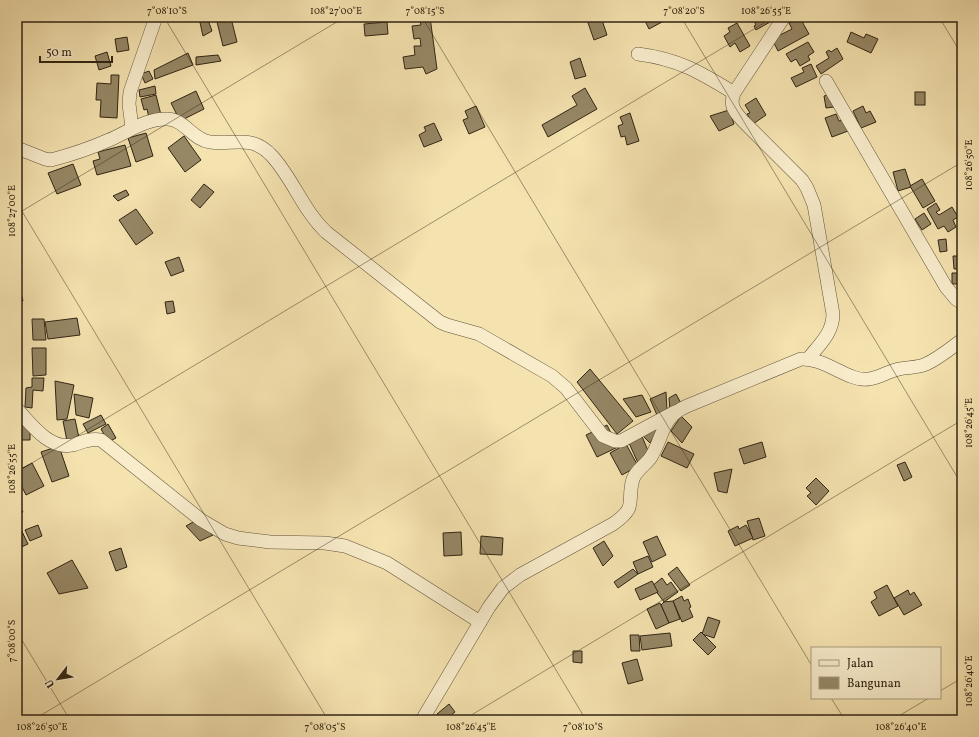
<svg xmlns="http://www.w3.org/2000/svg" width="979" height="737" viewBox="0 0 979 737" font-family="Vollkorn,serif">
<style>
.building{fill:#968765;stroke:#312514}
.lines{fill:none;stroke-linecap:round;stroke-linejoin:round}
.minor-casing{stroke:#62543b;stroke-width:14}
.minor{stroke:#f8eccb;stroke-width:13}
.ticks{fill:none;stroke:#312514;stroke-width:1;stroke-opacity:0.45}
.neatline{fill:none;stroke:#312514;stroke-width:1.5}
.ticks-label{font-size:10px;text-anchor:middle;fill:#312514}
</style>
<rect width="100%" height="100%" fill="#f4e2af"/>
<filter id="stains"><feTurbulence type="fractalNoise" baseFrequency=".005" numOctaves="4"/><feColorMatrix values="0 0 0 0 .2 0 0 0 0 .09 0 0 0 0 .02 0 0 0 .5 -.17"/></filter>
<radialGradient id="worn" r=".72"><stop offset=".6" stop-color="#630" stop-opacity="0"/><stop offset="1" stop-color="#630" stop-opacity=".3"/></radialGradient>
<!-- building -->
<g class="building">
<path d="M207,17L212,31L203,36L199,18Z"/>
<path d="M335,17H349L338,22Z"/>
<path d="M428,17H430L437,69L426,74L423,67L405,69L403,57L415,55L414,46H421L420,38L414,39L412,26L421,25L420,20Z"/>
<path d="M586,17H601L607,35L594,40Z"/>
<path d="M643,17H659L662,22L649,29Z"/>
<path d="M752,17H767L770,22L756,30L754,26L756,25Z"/>
<path d="M231,18L237,42L223,46L217,22Z"/>
<path d="M800,18L809,34L778,51L772,39L792,29L789,23Z"/>
<path d="M387,22L388,34L365,36L364,24Z"/>
<path d="M737,23L750,46L740,52L735,43L730,47L724,36L730,32L728,28Z"/>
<path d="M851,32L864,38L866,34L878,39L871,53L847,42Z"/>
<path d="M127,37L129,50L117,52L115,39Z"/>
<path d="M808,42L814,52L808,56L810,60L800,66L796,59L791,62L786,54Z"/>
<path d="M837,48L843,59L821,74L816,66L829,58L826,52L829,50L831,52Z"/>
<path d="M107,52L111,66L99,70L95,56Z"/>
<path d="M188,53L193,65L155,79L154,70Z"/>
<path d="M218,55L221,61L196,65V57Z"/>
<path d="M580,58L586,76L575,79L570,62Z"/>
<path d="M811,64L817,77L796,87L791,78L804,72L802,68Z"/>
<path d="M149,71L153,79L145,83L141,74Z"/>
<path d="M111,75H119L117,118L100,117L101,100H96L97,83L111,84Z"/>
<path d="M155,86L156,94L140,97L139,90Z"/>
<path d="M585,88L597,109L548,137L542,125L577,105L572,96Z"/>
<path d="M196,91L204,109L180,121L171,103Z"/>
<rect x="915" y="92" width="10" height="13"/>
<path d="M832,94L834,107L826,108L824,96Z"/>
<path d="M156,95L161,115L149,118L147,109L144,110L141,99Z"/>
<path d="M756,98L766,115L753,124L747,114L750,113L745,105Z"/>
<path d="M476,106L485,127L469,134L463,120L468,118L465,111Z"/>
<path d="M863,106L866,113L870,111L876,122L861,128L853,111Z"/>
<path d="M729,110L734,124L719,131L710,116Z"/>
<path d="M630,113L639,141L627,145L625,136L621,137L618,126L623,124L620,117Z"/>
<path d="M836,114L839,121L844,120L848,131L832,137L825,118Z"/>
<path d="M434,123L442,140L424,147L419,135L426,131L424,127Z"/>
<path d="M146,133L153,156L136,162L128,138Z"/>
<path d="M184,136L201,160L185,172L168,148Z"/>
<path d="M125,145L131,166L97,175L93,161L100,159L98,152Z"/>
<path d="M73,164L81,185L57,194L48,173Z"/>
<path d="M905,169L911,187L898,191L893,172Z"/>
<path d="M922,179L935,201L923,208L910,186Z"/>
<path d="M204,184L214,192L200,208L191,200Z"/>
<path d="M126,190L129,195L118,201L113,196Z"/>
<path d="M936,203L940,210L936,212L939,215L952,207L958,217L953,220L956,227L948,232L944,226L938,229L927,209Z"/>
<path d="M136,209L153,233L136,245L119,220Z"/>
<path d="M924,213L931,224L922,230L915,219Z"/>
<path d="M946,239L947,251L940,252L938,240Z"/>
<path d="M959,241H962V284H952V273H958V269H954L953,256H960Z"/>
<path d="M179,257L184,271L171,276L165,262Z"/>
<path d="M17,290H20L23,301L17,302Z"/>
<path d="M173,301L175,312L167,314L165,302Z"/>
<path d="M77,318L80,335L48,339L45,322Z"/>
<path d="M32,319H44L46,340H33Z"/>
<path d="M17,343L20,373L17,376Z"/>
<path d="M32,348H46V375L33,376Z"/>
<path d="M590,369L633,421L617,434L577,382Z"/>
<path d="M32,378H44L43,391L33,390L32,408L25,407L26,388L32,387Z"/>
<path d="M55,381L74,385L67,419L57,420Z"/>
<path d="M666,392L667,410L657,415L650,399Z"/>
<path d="M74,394L93,398L89,418L76,415Z"/>
<path d="M676,394L682,405L670,411L669,398Z"/>
<path d="M642,395L651,412L636,417L623,399Z"/>
<path d="M101,415L106,424L88,433L83,424Z"/>
<path d="M681,416L692,427L682,443L671,431Z"/>
<path d="M75,419L79,438L67,441L63,421Z"/>
<path d="M17,423L30,424V440H17Z"/>
<path d="M108,424L116,438L108,442L101,429Z"/>
<path d="M607,425L618,447L597,457L586,435Z"/>
<path d="M661,425L650,443L641,434Z"/>
<path d="M641,434L651,458L638,463L629,443Z"/>
<path d="M668,442L694,454L687,468L661,456Z"/>
<path d="M762,442L766,457L744,464L739,449Z"/>
<path d="M626,444L638,466L622,475L610,453Z"/>
<path d="M59,446L69,476L52,482L41,452Z"/>
<path d="M905,462L912,477L904,481L897,465Z"/>
<path d="M32,463L44,486L26,495L17,477V471Z"/>
<path d="M732,469L727,493L718,491L714,473Z"/>
<path d="M816,478L829,491L816,505L807,496L811,493L806,488Z"/>
<path d="M17,502L23,512L17,516Z"/>
<path d="M759,518L765,536L753,540L747,521Z"/>
<path d="M17,521L28,544L17,549Z"/>
<path d="M195,521L213,535L200,541L186,526Z"/>
<path d="M38,525L42,536L30,541L25,530Z"/>
<path d="M746,525L753,538L735,546L728,531L738,526L739,529Z"/>
<path d="M461,532L462,555L444,556L443,533Z"/>
<path d="M481,536L503,538L502,555L480,554Z"/>
<path d="M657,536L666,555L652,562L643,542Z"/>
<path d="M604,541L613,556L603,566L593,548Z"/>
<path d="M121,548L127,567L116,571L109,552Z"/>
<path d="M648,556L653,567L638,574L633,562Z"/>
<path d="M72,560L88,588L59,594L47,573Z"/>
<path d="M677,567L690,585L681,591L668,574Z"/>
<path d="M633,569L638,574L618,588L614,582Z"/>
<path d="M662,578L667,585L671,582L678,592L664,602L652,586Z"/>
<path d="M652,581L658,592L640,600L635,589Z"/>
<path d="M887,585L898,606L879,616L871,602L877,598L874,592Z"/>
<path d="M908,590L910,595L914,592L922,605L904,615L894,598Z"/>
<path d="M682,596L684,601L688,599L691,607L689,608L693,617L682,622L673,601Z"/>
<path d="M673,601L680,619L669,623L661,605L664,602Z"/>
<path d="M660,603L669,623L656,629L647,609Z"/>
<path d="M708,617L720,621L714,638L702,634Z"/>
<path d="M701,632L716,647L708,655L693,640Z"/>
<path d="M670,633L672,646L642,650L640,636Z"/>
<path d="M630,635H639L640,651H631Z"/>
<path d="M573,651H582V663L573,662Z"/>
<path d="M637,659L643,680L628,684L622,663Z"/>
<path d="M449,704L455,712L445,720H441L437,714Z"/>
</g>
<g class="lines">
<defs>
<g id="minor">
<path d="M784,17L734,93C729,106 735,112 743,121L802,180L807,188L814,205L833,314C833,333 819,345 808,359"/>
<path d="M638,54C678,59 700,72 734,93"/>
<path d="M826,81L946,287L956,299L962,303"/>
<path d="M132,128L129,104L130,92L156,17"/>
<path d="M17,148L45,159L51,160C70,155 91,148 109,140C128,132 146,118 168,119C185,120 193,140 210,142C234,145 252,134 272,156C293,179 303,210 326,232L440,322L447,325L479,334L552,376L566,388L603,436L615,441H621L675,412"/>
<path d="M17,409C31,424 49,450 73,445C82,442 91,438 101,440L201,520L225,534L238,538L270,542L325,543L345,546L387,563L480,622"/>
<path d="M422,720L489,607L503,588L520,575L613,524C639,506 626,502 633,479C636,470 646,465 651,457C664,436 661,417 687,406L801,359C819,358 836,371 853,377C872,384 882,373 899,369C908,367 918,368 926,364C938,359 951,348 962,340"/>
</g>
</defs>
<!-- minor casing -->
<use href="#minor" class="minor-casing"/>
<!-- minor -->
<use href="#minor" class="minor"/>
</g>
<!-- ticks -->
<path class="ticks" d="M164,17L586,720M422,17L812,666M681,17L962,485M939,17L962,55M17,203L328,720M17,214L345,17M17,472L774,17M17,632L70,720M940,691L962,678M831,698L845,720M33,720L962,162M463,720L962,420M892,720L929,698"/>
<!-- margin -->
<rect width="979" height="737" fill="none" stroke="#f4e2af" stroke-width="44"/>
<!-- legend -->
<rect x="811" y="647" width="130" height="52" fill="#f8eccb" stroke="#a89c82"/>
<rect x="819" y="660" width="20" height="6" fill="#f8eccb" stroke="#a89c82"/>
<text x="847" y="667" font-size="12" fill="#312514">Jalan</text>
<rect x="819" y="677" width="20" height="12" fill="#968765" stroke="#a89c82"/>
<text x="847" y="687" font-size="12" fill="#312514">Bangunan</text>
<!-- north arrow -->
<g transform="translate(58 679) rotate(239)" stroke="#f8eccb" stroke-width="3" paint-order="stroke">
<path d="M0-3L7 15L0 10L-7 15Z" fill="#312514"/>
<text y="-6" font-size="11" font-weight="bold" text-anchor="middle" fill="#312514">U</text>
</g>
<!-- scale -->
<path d="M40 56v6h72v-6" fill="none" stroke="#312514" stroke-width="2"/>
<text x="46" y="56" font-size="12" fill="#312514" stroke="#f8eccb" stroke-width="3" paint-order="stroke">50 m</text>
<rect x="22" y="22" width="935" height="693" class="neatline"/>
<g class="ticks-label">
<text x="167" y="14">7°08'10"S</text>
<text x="336" y="14">108°27'00"E</text>
<text x="425" y="14">7°08'15"S</text>
<text x="684" y="14">7°08'20"S</text>
<text x="766" y="14">108°26'55"E</text>
<text transform="translate(968 165) rotate(-90)" y="4">108°26'50"E</text>
<text transform="translate(11 211) rotate(-90)" y="4">108°27'00"E</text>
<text transform="translate(968 423) rotate(-90)" y="4">108°26'45"E</text>
<text transform="translate(11 469) rotate(-90)" y="4">108°26'55"E</text>
<text transform="translate(11 641) rotate(-90)" y="4">7°08'00"S</text>
<text transform="translate(968 681) rotate(-90)" y="4">108°26'40"E</text>
<text x="42" y="730">108°26'50"E</text>
<text x="325" y="730">7°08'05"S</text>
<text x="471" y="730">108°26'45"E</text>
<text x="583" y="730">7°08'10"S</text>
<text x="901" y="730">108°26'40"E</text>
</g>
<rect width="100%" height="100%" filter="url(#stains)"/>
<rect width="100%" height="100%" fill="url(#worn)"/>
</svg>
